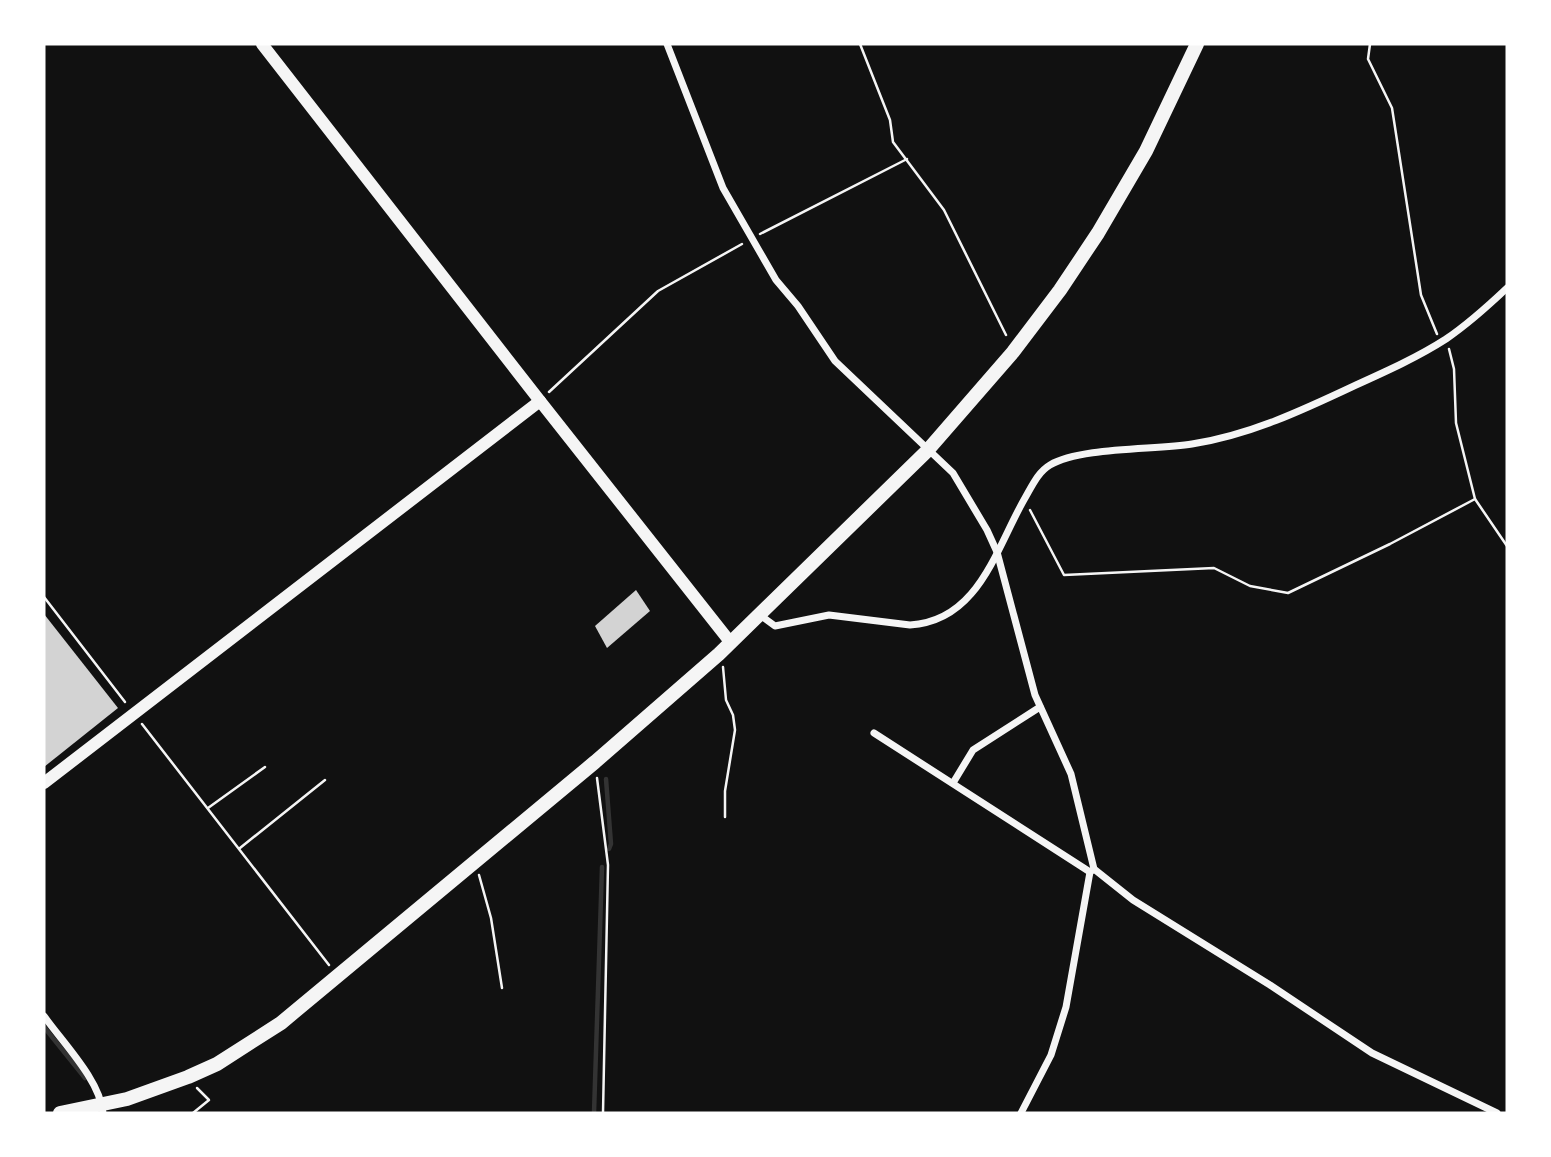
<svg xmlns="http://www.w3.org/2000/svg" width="1551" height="1157" viewBox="0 0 1551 1157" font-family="'Source Sans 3',sans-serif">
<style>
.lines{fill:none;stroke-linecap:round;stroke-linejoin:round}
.stream{stroke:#333;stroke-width:4.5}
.building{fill:#d3d3d3}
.path{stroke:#f5f5f5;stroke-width:2.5}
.minor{stroke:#f5f5f5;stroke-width:7}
.tertiary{stroke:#f5f5f5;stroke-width:12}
.primary{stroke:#f5f5f5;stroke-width:14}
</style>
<rect width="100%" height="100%" fill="#111"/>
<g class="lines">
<!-- stream -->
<g class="stream">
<path d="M606,779L611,844L609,849"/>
<path d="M44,1027L85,1078"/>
<path d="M594,1113L602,867"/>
</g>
</g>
<!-- building -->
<g class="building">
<path d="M636,590L650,611L607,648L595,626Z"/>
<path d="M44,614L118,708L44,767Z"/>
</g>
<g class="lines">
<!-- path -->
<g class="path">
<path d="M860,44L890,120L893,142L944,210L1006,335"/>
<path d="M1370,44L1368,59L1392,108L1421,295L1437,334"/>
<path d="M760,234L907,159"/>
<path d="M1449,349L1454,369L1456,423L1475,499L1507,546"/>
<path d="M549,392L658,291L742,244"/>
<path d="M1030,510L1064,575L1214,568L1250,586L1288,593L1390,544L1475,499"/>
<path d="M44,597L125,702"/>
<path d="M723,667L726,700L733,715L735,730L725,791V817"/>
<path d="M142,724L329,965"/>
<path d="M597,778L608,865L603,1113"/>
<path d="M208,808L265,767"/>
<path d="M240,848L325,780"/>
<path d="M479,875L491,918L502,988"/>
<path d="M193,1113L209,1100L197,1088"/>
</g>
<!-- minor -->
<g class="minor">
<path d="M667,44L723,188L776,280L798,306L835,361L953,473L987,530L997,552L1035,695L1071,774L1094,869L1133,900L1270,985L1372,1053L1497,1113"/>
<path d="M760,615L775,626L829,615L910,625C979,621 996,548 1025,498C1032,486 1038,472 1050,465C1080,447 1155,450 1192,444C1250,435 1303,410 1356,385C1387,371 1418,357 1446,339C1468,324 1488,306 1507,288"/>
<path d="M874,733L1090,872L1094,869"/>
<path d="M953,783L973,750L1040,707"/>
<path d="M44,1016C63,1043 100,1080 103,1113"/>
<path d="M1021,1113L1051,1055L1066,1007L1090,872"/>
</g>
<!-- tertiary -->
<g class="tertiary">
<path d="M262,44L540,401L731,643"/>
<path d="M44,783L540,401"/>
</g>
<!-- primary -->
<path class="primary" d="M60,1113L127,1099L188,1077L217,1064L281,1023L595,762L719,654L927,451L1013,352L1060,290L1098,233L1146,151L1197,44"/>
</g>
<!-- border -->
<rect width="1551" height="1157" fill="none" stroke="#ffffff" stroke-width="91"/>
</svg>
